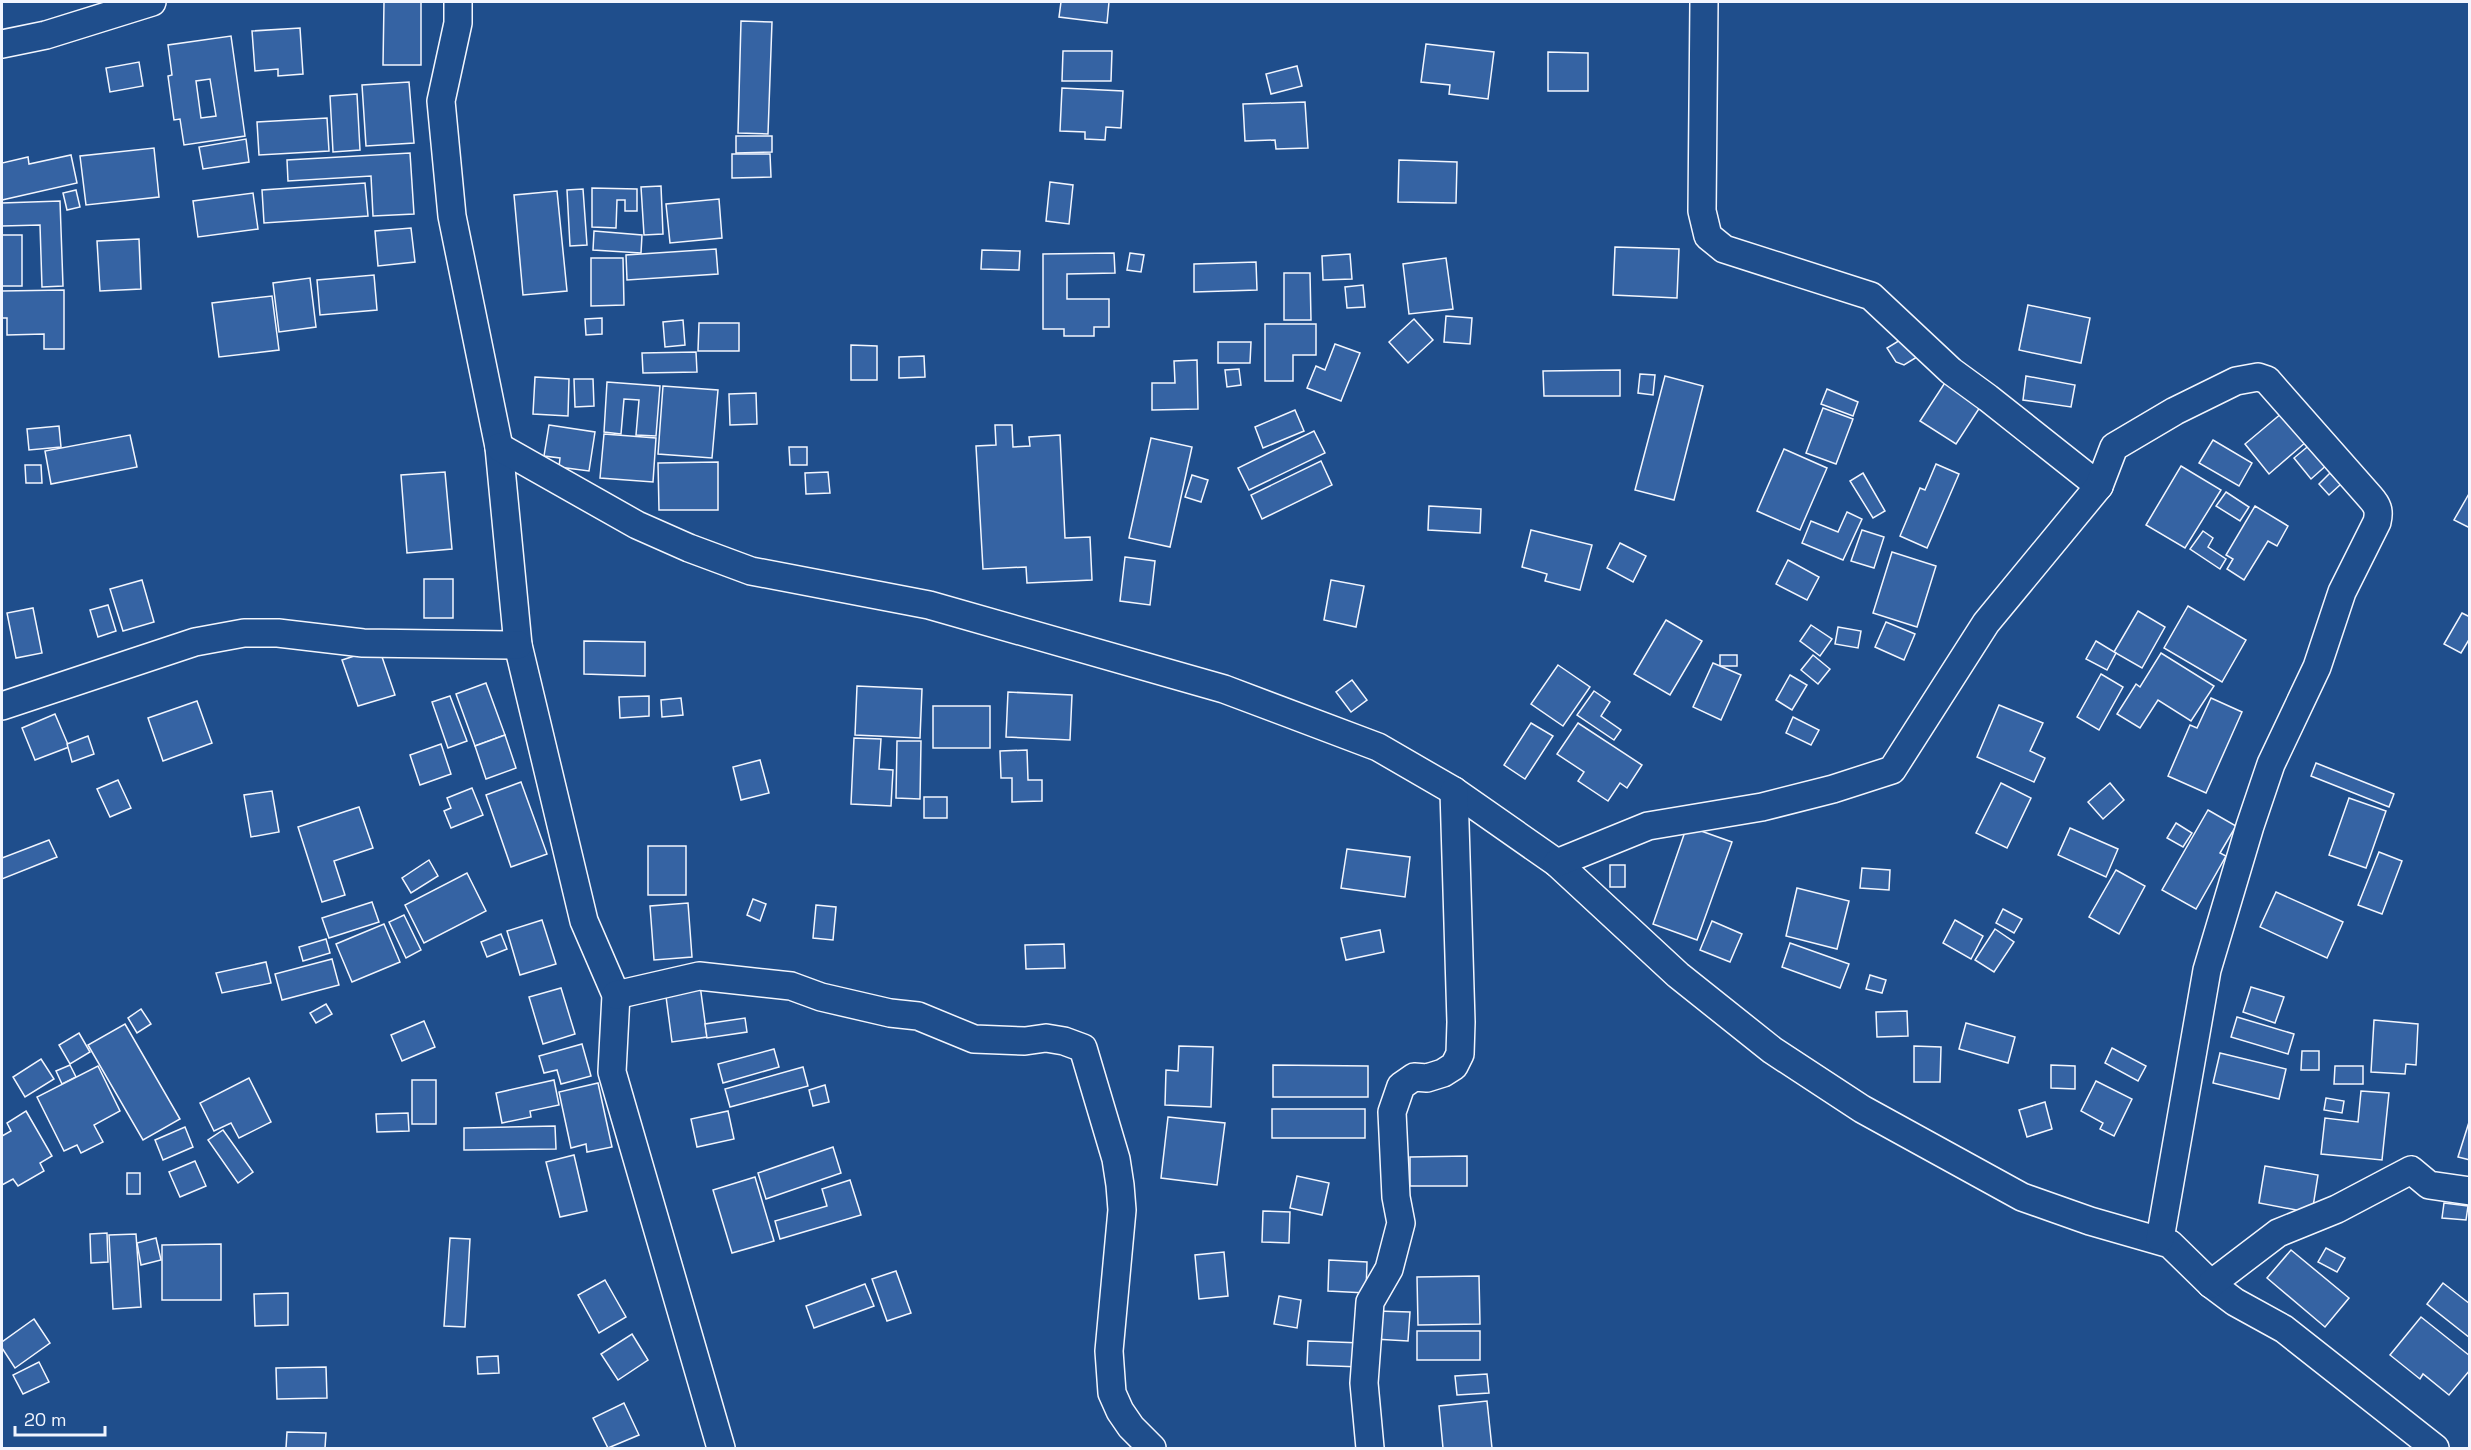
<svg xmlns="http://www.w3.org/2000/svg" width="2471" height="1450" viewBox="0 0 2471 1450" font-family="'Space Grotesk',sans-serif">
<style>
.building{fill:#3563a3;stroke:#f2f6ff;stroke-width:1.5;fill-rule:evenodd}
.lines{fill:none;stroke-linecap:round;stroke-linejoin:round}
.minor-casing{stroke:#f2f6ff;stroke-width:30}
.minor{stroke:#1f4e8c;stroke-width:27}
</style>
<rect width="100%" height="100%" fill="#1f4e8c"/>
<!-- building -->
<g class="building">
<path d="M384,2H421V65H383Z"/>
<path d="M1061,2H1109L1107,23L1059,17Z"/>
<path d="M741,21L772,22L768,134L738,133Z"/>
<path d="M300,28L303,74L278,76V69L255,71L252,31Z"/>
<path d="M231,36L245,136L184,145L180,119L174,120L168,76L172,75L168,45ZM210,79L216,116L201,118L196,81Z"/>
<path d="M1426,44L1494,52L1488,99L1449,94L1450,85L1421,82Z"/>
<path d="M1063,51H1112L1111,81H1062Z"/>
<path d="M1548,52L1588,53V91H1548Z"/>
<path d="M139,62L143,86L110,92L106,68Z"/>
<path d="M1297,66L1302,86L1271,94L1266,74Z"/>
<path d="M409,82L414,143L366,146L362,85Z"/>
<path d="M1062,88L1123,91L1121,128L1106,127L1105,140L1085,139V132L1060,131Z"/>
<path d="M357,94L360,150L333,152L330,96Z"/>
<path d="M1305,102L1308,148L1276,149L1275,140L1245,141L1243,104Z"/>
<path d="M327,118L329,151L259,155L257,122Z"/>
<path d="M736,136H772V152L736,153Z"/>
<path d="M246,139L249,162L203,169L199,147Z"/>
<path d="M154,148L159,197L86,205L80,156Z"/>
<path d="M410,153L414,214L373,216L371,176L288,181L287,160Z"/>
<path d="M732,154H770L771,177L732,178Z"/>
<path d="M71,155L77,183L2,200V163L28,157L29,164Z"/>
<path d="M1399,160L1457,162L1456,203L1398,202Z"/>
<path d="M1050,182L1073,185L1069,224L1046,221Z"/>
<path d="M365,183L368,216L264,223L262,190Z"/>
<path d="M661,186L663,234L644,235L641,187Z"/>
<path d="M592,188L637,189V211H625V200H617L616,228L592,227Z"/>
<path d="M583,189L587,245L570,246L567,190Z"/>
<path d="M76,190L80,207L67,210L63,193Z"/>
<path d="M557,191L567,291L523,295L514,195Z"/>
<path d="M253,193L258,229L198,237L193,201Z"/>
<path d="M719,199L722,238L670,243L666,204Z"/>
<path d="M60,201L63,286L42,287L40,225L2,226V203Z"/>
<path d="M411,228L415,262L378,266L375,231Z"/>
<path d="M594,231L642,235L641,253L593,250Z"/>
<rect x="2" y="235" width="20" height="51"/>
<path d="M139,239L141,289L100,291L97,241Z"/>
<path d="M1615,247L1679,249L1677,298L1613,295Z"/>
<path d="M716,249L718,274L627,280L626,255Z"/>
<path d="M982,250L1020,251L1019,270L981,269Z"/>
<path d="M1114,253L1115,273L1067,274V299H1109V327H1094V336H1064V329H1043V254Z"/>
<path d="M1130,253L1144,255L1141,272L1127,270Z"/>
<path d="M1350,254L1352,279L1323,280L1322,256Z"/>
<path d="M591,258H623L624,305L591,306Z"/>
<path d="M1446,258L1453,309L1409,314L1403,264Z"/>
<path d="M1256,262L1257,290L1194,292V264Z"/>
<path d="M1284,273H1310L1311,320H1284Z"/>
<path d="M374,275L377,310L320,315L317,280Z"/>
<path d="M310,278L316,327L279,332L273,283Z"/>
<path d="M1363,285L1365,307L1347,308L1345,287Z"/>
<path d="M64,290V349H44V334L7,335V318H2V291Z"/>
<path d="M272,296L279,350L219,357L212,303Z"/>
<path d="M2028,305L2090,318L2081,363L2019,350Z"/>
<path d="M1446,316L1472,318L1470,344L1444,342Z"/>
<path d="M602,318V334L586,335L585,319Z"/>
<path d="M1414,319L1433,340L1408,363L1389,342Z"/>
<path d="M683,320L685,345L665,347L663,322Z"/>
<path d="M699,323H739V351H698Z"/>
<path d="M1265,324H1316V355H1293V381H1265Z"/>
<path d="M1905,337L1917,357L1904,365L1896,362L1887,348Z"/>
<path d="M1218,342H1251L1250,363H1218Z"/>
<path d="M1335,344L1360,353L1341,401L1307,388L1316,366L1325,370Z"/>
<path d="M851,345L877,346V380H851Z"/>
<path d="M696,352L697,372L643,373L642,353Z"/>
<path d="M924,356L925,377L899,378V357Z"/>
<path d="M1197,360L1198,409L1152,410V383H1175L1174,361Z"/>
<path d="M1239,369L1241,385L1227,387L1225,370Z"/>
<path d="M1620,370V396H1544L1543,371Z"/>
<path d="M1640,374L1655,375L1653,395L1638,393Z"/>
<path d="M1665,376L1703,386L1674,500L1635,490Z"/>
<path d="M2026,376L2075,385L2071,407L2023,400Z"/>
<path d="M535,377L569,379L568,416L533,414Z"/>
<path d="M1948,378L1984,401L1956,444L1920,421Z"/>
<path d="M574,379H593L594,406L575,407Z"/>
<path d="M607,382L660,386L656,436L636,435L639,400L624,399L621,434L604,432Z"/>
<path d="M663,386L718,390L712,458L658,454Z"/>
<path d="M1827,389L1858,402L1853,416L1821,404Z"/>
<path d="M756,393L757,424L730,425L729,394Z"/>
<path d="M1823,408L1853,419L1836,464L1806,453Z"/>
<path d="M1295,410L1304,431L1263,448L1255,427Z"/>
<path d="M2282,413L2306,442L2269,474L2245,444Z"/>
<path d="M549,425L595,432L589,471L559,467L560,458L544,456Z"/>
<path d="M995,425H1012L1013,447L1030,446L1029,437L1060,435L1065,538L1090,537L1092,580L1027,583L1026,567L983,569L976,446L996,445Z"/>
<path d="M59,426L61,447L29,450L27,429Z"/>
<path d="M1314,431L1325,453L1249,490L1238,468Z"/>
<path d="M604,434L656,438L653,482L600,478Z"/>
<path d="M130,435L137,467L51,484L45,451Z"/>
<path d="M1151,438L1192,447L1170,547L1129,538Z"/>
<path d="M2213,440L2252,463L2239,486L2199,463Z"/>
<path d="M2312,443L2329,463L2311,479L2294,458Z"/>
<path d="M789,447H807V465H790Z"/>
<path d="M1784,449L1827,468L1800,530L1757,511Z"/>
<path d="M1321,461L1332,485L1262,519L1251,495Z"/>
<path d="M718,462V510H659L658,463Z"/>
<path d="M1936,464L1959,474L1927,548L1900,536L1920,488L1925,490Z"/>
<path d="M25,465H41L42,483H26Z"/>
<path d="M2181,466L2221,490L2185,548L2146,525Z"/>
<path d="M445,472L452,549L407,553L401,475Z"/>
<path d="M828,472L830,493L806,494L805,473Z"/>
<path d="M1863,473L1885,511L1873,518L1850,481Z"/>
<path d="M2330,473L2341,484L2329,495L2319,484Z"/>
<path d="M1192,475L1208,480L1201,502L1185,497Z"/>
<path d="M2226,492L2249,507L2240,521L2216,506Z"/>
<path d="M2470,492V528L2454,520Z"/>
<path d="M1429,506L1481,509L1480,533L1428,530Z"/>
<path d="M2255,506L2288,526L2277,546L2268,541L2244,580L2227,569L2233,559L2226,555Z"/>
<path d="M1847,512L1862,519L1843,560L1802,543L1811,521L1838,532Z"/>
<path d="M1531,530L1592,545L1580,590L1545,581L1547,574L1522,567Z"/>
<path d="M1862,530L1884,537L1874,568L1851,561Z"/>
<path d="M2203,531L2213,538L2208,547L2226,559L2220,569L2190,549Z"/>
<path d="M1620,543L1646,556L1633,582L1607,568Z"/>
<path d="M1892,552L1936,566L1917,627L1873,613Z"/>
<path d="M1125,557L1155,561L1150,605L1120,601Z"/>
<path d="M1788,560L1819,577L1807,600L1776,584Z"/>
<rect x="424" y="579" width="29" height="39"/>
<path d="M142,580L154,622L123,631L110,589Z"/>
<path d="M1331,580L1364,586L1356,627L1324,620Z"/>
<path d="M108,605L116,631L98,637L90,610Z"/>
<path d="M2188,606L2246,640L2222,682L2164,648Z"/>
<path d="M33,608L42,653L16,658L7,613Z"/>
<path d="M2138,611L2165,627L2142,668L2114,652Z"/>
<path d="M2462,613L2470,617V638L2461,653L2444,644Z"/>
<path d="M1666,620L1702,641L1670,695L1634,674Z"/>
<path d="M1886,622L1915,634L1904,660L1875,647Z"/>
<path d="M1811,625L1832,639L1820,656L1800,641Z"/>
<path d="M1838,627L1861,631L1858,648L1835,644Z"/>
<path d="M584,641L645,642V676L584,674Z"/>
<path d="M2096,641L2116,653L2107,670L2086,659Z"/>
<path d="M379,648L395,695L358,706L342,660Z"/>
<path d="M2161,653L2214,686L2191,721L2158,700L2140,728L2117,714L2136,684L2140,687Z"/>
<rect x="1720" y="655" width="17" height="11"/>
<path d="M1813,655L1830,669L1818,684L1801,670Z"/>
<path d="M1713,663L1741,675L1721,720L1693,707Z"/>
<path d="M1558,665L1590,687L1563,726L1531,704Z"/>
<path d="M2101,674L2123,687L2099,730L2077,717Z"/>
<path d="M1790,675L1807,685L1792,710L1776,700Z"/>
<path d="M1352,680L1367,700L1351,712L1336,692Z"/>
<path d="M486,683L505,735L475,746L456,694Z"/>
<path d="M857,686L922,689L920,738L855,735Z"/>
<path d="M1594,691L1610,702L1601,716L1621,730L1614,740L1577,715Z"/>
<path d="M1008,692L1072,695L1070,740L1006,737Z"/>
<path d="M450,696L467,741L448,748L432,702Z"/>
<path d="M649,696V716L620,718L619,697Z"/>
<path d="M681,698L683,715L662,717L661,700Z"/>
<path d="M2211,698L2242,712L2206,793L2168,776L2190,725L2197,728Z"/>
<path d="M197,701L212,743L163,761L148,718Z"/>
<path d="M1999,705L2043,723L2030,751L2045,758L2034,782L1977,757Z"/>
<rect x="933" y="706" width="57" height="42"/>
<path d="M55,714L69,747L35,760L22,728Z"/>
<path d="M1793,717L1819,730L1811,745L1786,733Z"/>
<path d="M1531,723L1553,736L1525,779L1504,765Z"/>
<path d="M1578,723L1642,765L1627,788L1620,783L1608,801L1578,781L1584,772L1557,754Z"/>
<path d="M505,735L516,768L486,779L475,746Z"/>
<path d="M88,736L94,754L72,762L67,744Z"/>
<path d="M854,738L881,739L879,769L893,770L891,806L851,804Z"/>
<path d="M897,741H921L920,799L896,798Z"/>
<path d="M441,744L451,774L420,785L410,755Z"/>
<path d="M1027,750L1028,780H1042V801L1012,802V778H1001L1000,751Z"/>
<path d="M760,760L769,793L741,800L733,767Z"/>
<path d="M2316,763L2394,794L2389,807L2311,776Z"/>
<path d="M118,780L131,808L110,817L97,789Z"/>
<path d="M521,782L547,854L511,867L486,795Z"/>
<path d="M2001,783L2031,798L2007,848L1976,833Z"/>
<path d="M2110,783L2124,800L2103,819L2088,802Z"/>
<path d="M472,788L483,815L451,828L444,811L451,808L447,798Z"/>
<path d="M272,791L279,832L251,837L244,795Z"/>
<rect x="924" y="797" width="23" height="21"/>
<path d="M2349,798L2386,811L2366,868L2329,855Z"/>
<path d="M359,807L373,848L334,861L345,895L322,902L298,827Z"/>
<path d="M2208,810L2236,826L2220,853L2226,856L2196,909L2162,890Z"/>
<path d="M2176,823L2192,833L2183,847L2167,838Z"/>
<path d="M1687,826L1732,842L1697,940L1653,924Z"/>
<path d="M2070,828L2118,849L2106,877L2058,855Z"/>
<path d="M49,840L57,857L2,879V858Z"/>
<rect x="648" y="846" width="38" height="49"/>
<path d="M1347,849L1410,857L1405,897L1341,888Z"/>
<path d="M2379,852L2402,861L2382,914L2358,905Z"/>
<path d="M429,860L438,876L411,893L402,878Z"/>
<rect x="1610" y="865" width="15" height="22"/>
<path d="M1862,868L1890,870L1889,890L1860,888Z"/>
<path d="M2116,870L2145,886L2119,934L2089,917Z"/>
<path d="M467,873L486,911L424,943L405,905Z"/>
<path d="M1797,888L1849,901L1837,949L1786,936Z"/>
<path d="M2276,892L2343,922L2327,958L2260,927Z"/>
<path d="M753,899L766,904L760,921L747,915Z"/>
<path d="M372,902L379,922L329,938L322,918Z"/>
<path d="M688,903L692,957L654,960L650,906Z"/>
<path d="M816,905L836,907L833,940L813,938Z"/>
<path d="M2003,909L2022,919L2014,933L1996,923Z"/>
<path d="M404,915L421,950L406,958L389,922Z"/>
<path d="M542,920L556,964L520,975L507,931Z"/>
<path d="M1955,920L1983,936L1971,959L1943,943Z"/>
<path d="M1712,921L1742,934L1730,962L1700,950Z"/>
<path d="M384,924L400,962L352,982L336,944Z"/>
<path d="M1995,929L2014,942L1994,972L1975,960Z"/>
<path d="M1380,930L1384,952L1346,960L1341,938Z"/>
<path d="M501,934L507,949L487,957L481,942Z"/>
<path d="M326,939L330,953L303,961L299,947Z"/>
<path d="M1790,943L1849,964L1840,988L1782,967Z"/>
<path d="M1064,944L1065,968L1026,969L1025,945Z"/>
<path d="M332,959L339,985L282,1000L275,974Z"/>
<path d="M266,962L271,983L222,993L216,973Z"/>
<path d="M1870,975L1886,980L1882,993L1866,989Z"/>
<path d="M700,985L707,1037L672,1042L665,989Z"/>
<path d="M2251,987L2284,997L2275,1023L2243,1012Z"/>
<path d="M561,988L575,1034L543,1044L529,997Z"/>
<path d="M326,1004L332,1014L316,1023L310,1013Z"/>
<path d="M141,1009L151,1024L137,1033L128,1018Z"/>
<path d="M1907,1011L1908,1036L1877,1037L1876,1012Z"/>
<path d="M2237,1017L2294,1034L2288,1054L2231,1037Z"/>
<path d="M745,1018L747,1032L707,1038L705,1024Z"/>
<path d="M2374,1020L2418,1024L2416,1065L2406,1064L2405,1074L2371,1072Z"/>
<path d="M424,1021L435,1047L402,1061L391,1035Z"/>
<path d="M1966,1023L2015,1037L2008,1063L1959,1049Z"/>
<path d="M125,1024L180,1119L143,1140L88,1045Z"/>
<path d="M79,1033L90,1052L70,1064L59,1045Z"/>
<path d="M582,1044L591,1076L561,1084L557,1070L544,1073L539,1056Z"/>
<path d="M1179,1046L1213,1047L1211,1107L1165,1105L1166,1070L1178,1071Z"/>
<path d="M1914,1046L1941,1047L1940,1082H1914Z"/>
<path d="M2112,1048L2146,1066L2138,1081L2105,1063Z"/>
<path d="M774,1049L779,1067L723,1083L718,1064Z"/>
<path d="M2302,1051H2319V1070H2301Z"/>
<path d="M2220,1053L2286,1069L2279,1099L2213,1083Z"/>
<path d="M41,1059L54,1079L25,1097L13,1077Z"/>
<path d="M70,1065L76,1077L62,1084L56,1071Z"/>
<path d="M1273,1065L1368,1066V1097H1273Z"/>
<path d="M2051,1065L2075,1066V1089L2051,1088Z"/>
<path d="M98,1066L120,1111L94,1125L103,1142L81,1153L77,1145L64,1151L37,1097Z"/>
<path d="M2335,1066H2363V1084H2334Z"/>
<path d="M803,1067L808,1086L730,1107L725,1089Z"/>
<path d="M249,1078L271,1122L239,1138L231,1123L214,1131L200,1103Z"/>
<rect x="412" y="1080" width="24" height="44"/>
<path d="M554,1080L559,1105L530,1111L531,1117L502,1123L496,1093Z"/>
<path d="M2096,1081L2132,1099L2114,1136L2100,1129L2103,1123L2081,1111Z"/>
<path d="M598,1083L612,1147L587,1152L586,1144L571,1148L559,1092Z"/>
<path d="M825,1085L829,1102L813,1106L809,1090Z"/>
<path d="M2361,1091L2389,1093L2382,1160L2321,1154L2325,1118L2358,1122Z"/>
<path d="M2326,1098L2344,1101L2342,1113L2324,1110Z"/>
<path d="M2045,1102L2052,1129L2027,1137L2019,1110Z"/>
<rect x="1272" y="1109" width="93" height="29"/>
<path d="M26,1111L52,1156L40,1163L44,1171L18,1186L13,1179L2,1185V1136L11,1131L7,1123Z"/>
<path d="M728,1111L734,1139L697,1147L691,1119Z"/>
<path d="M408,1113L409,1131L377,1132L376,1114Z"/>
<path d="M1168,1117L1225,1123L1217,1185L1161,1178Z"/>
<path d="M2470,1119V1160L2458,1157Z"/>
<path d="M555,1126L556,1149L464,1150V1128Z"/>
<path d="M185,1127L193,1147L163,1160L155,1140Z"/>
<path d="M223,1130L253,1172L238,1183L208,1140Z"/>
<path d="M833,1147L841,1173L766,1199L758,1173Z"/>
<path d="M574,1155L587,1211L560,1217L546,1162Z"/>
<path d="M1467,1156V1186H1410V1157Z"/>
<path d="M195,1161L206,1186L180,1197L169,1172Z"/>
<path d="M2265,1166L2318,1175L2312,1213L2259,1203Z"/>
<rect x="127" y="1173" width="13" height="21"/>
<path d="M1297,1176L1329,1183L1322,1215L1290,1208Z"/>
<path d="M755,1177L774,1241L732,1253L713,1190Z"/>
<path d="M850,1180L861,1215L780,1239L775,1221L827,1206L822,1189Z"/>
<path d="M2444,1203L2468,1206L2466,1220L2442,1218Z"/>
<path d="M1263,1211L1290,1212L1289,1243L1262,1242Z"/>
<path d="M107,1233L108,1262L91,1263L90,1234Z"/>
<path d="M136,1234L141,1307L113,1309L109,1235Z"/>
<path d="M156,1238L161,1260L141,1265L137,1243Z"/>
<path d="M450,1238L470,1239L465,1327L444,1326Z"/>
<path d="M221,1244V1300H162V1245Z"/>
<path d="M2326,1248L2345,1258L2337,1272L2318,1262Z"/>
<path d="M2291,1250L2349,1298L2325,1327L2267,1278Z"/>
<path d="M1224,1252L1228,1296L1199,1299L1195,1255Z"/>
<path d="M1329,1260L1367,1262L1366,1293L1328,1291Z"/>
<path d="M896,1271L911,1313L887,1321L872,1279Z"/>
<path d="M1479,1276L1480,1324L1418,1325L1417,1277Z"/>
<path d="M605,1280L626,1317L599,1333L578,1295Z"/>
<path d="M2443,1283L2470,1304V1338L2427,1304Z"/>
<path d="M865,1284L874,1306L814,1328L806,1306Z"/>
<path d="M288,1293V1325L255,1326L254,1294Z"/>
<path d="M1279,1296L1301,1300L1297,1328L1274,1324Z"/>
<path d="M1376,1311L1410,1312L1408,1341L1374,1339Z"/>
<path d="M2421,1317L2470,1356V1370L2449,1395L2423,1374L2420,1379L2390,1355Z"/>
<path d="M34,1319L50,1343L15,1368L2,1348V1342Z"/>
<rect x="1417" y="1331" width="63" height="29"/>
<path d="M632,1334L648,1360L618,1380L601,1354Z"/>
<path d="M1308,1341L1362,1343L1361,1367L1307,1365Z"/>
<path d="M498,1356L499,1373L478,1374L477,1357Z"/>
<path d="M39,1362L49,1382L23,1394L13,1375Z"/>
<path d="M326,1367L327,1398L277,1399L276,1368Z"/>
<path d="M1487,1374L1489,1393L1457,1395L1455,1376Z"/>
<path d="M1487,1401L1492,1448H1443L1439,1406Z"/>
<path d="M624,1403L639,1435L608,1448L593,1418Z"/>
<path d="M287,1432L326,1433L325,1448H286Z"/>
</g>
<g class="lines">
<defs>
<g id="minor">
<path d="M458,2V23L441,101L452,216L499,447L518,645L584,921L616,995L612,1072L721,1448"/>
<path d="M1704,2L1702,211L1708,236L1724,249L1871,296L1951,371L1988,398L2099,486"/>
<path d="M2,44L46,35L152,2"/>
<path d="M499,447L637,525L689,548L751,571L929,605L1224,689L1378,747L1454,791L1557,863L1678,975L1772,1050L1862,1109L2022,1197L2090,1221L2170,1244L2211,1284L2235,1302L2284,1329L2435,1448"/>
<path d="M2,706L195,642L244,633H278L363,643L518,645"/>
<path d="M1557,863L1648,826L1762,807L1833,789L1892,770L1986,623L2099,486L2114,447L2175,411L2236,381L2258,377L2267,380L2370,497C2377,505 2380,510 2377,522L2342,592L2317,667L2271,764L2250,826L2207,970L2160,1239"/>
<path d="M616,995L699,976L791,986L821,997L890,1013L918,1016L974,1039L1025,1041L1046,1038L1064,1041L1083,1048L1116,1159L1120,1185L1122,1210L1109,1351L1112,1393L1120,1411L1131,1427L1152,1448"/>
<path d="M2211,1284L2278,1233L2337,1209L2411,1170L2429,1185L2470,1191"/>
<path d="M1370,1448L1364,1383L1370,1302L1389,1269L1401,1223L1396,1197L1392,1112L1401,1086L1414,1077L1427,1078L1443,1073L1454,1066L1460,1054L1461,1022L1454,791"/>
</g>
</defs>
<!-- minor casing -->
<use href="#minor" class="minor-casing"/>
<!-- minor -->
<use href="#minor" class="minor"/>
</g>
<!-- border -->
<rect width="2471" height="1450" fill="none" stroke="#f2f6ff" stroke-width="6"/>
<!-- scale -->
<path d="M15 1426v9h90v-9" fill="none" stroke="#f2f6ff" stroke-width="3"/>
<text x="24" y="1426" font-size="18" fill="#f2f6ff" stroke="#1f4e8c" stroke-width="4.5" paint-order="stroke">20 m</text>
</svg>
